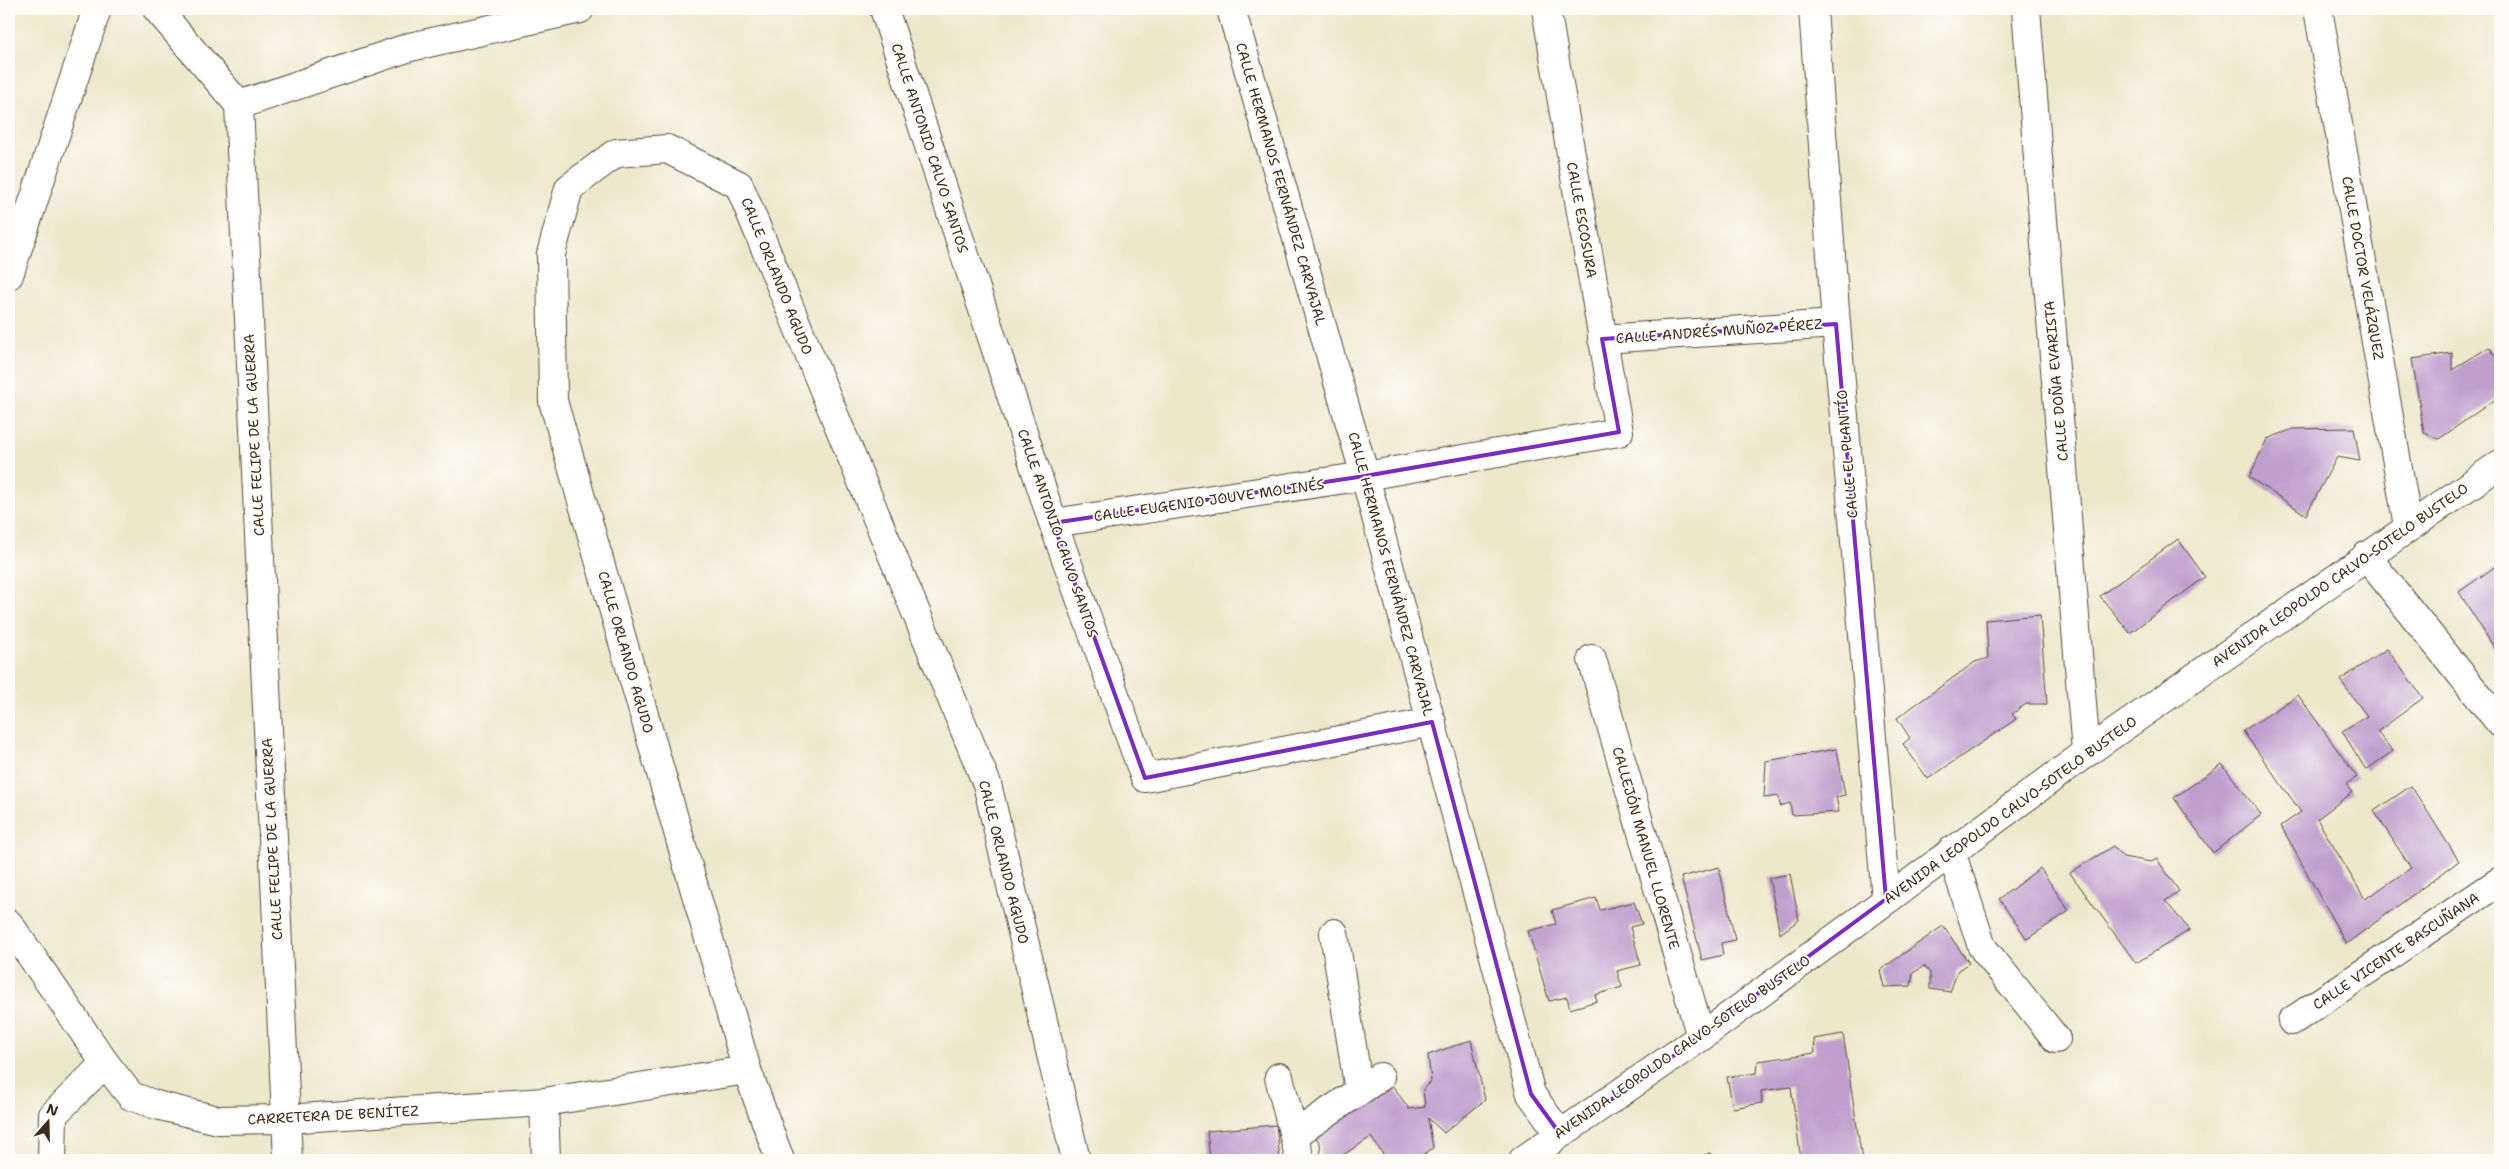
<svg xmlns="http://www.w3.org/2000/svg" width="2509" height="1169" viewBox="0 0 2509 1169" font-family="'Shantell Sans',sans-serif">
<style>
.building{fill:#c09fcd}
.lines{fill:none;stroke-linecap:round;stroke-linejoin:round}
.street-casing{stroke:#564638;stroke-width:30}
.secondary-casing{stroke:#564638;stroke-width:30}
.street{stroke:#fff;stroke-width:28}
.secondary{stroke:#fff;stroke-width:28}
.marked{fill:none;stroke:#7b2cbf;stroke-width:4;stroke-linejoin:round}
.labels{text-anchor:middle;dominant-baseline:central;stroke-width:4;stroke-linejoin:round;paint-order:stroke}
.street-label{font-size:14px;fill:#3b2a1e;stroke:#fdfcf7}
</style>
<rect width="100%" height="100%" fill="#fdfcf7"/>
<filter id="ink" filterUnits="userSpaceOnUse"><feTurbulence type="fractalNoise" baseFrequency=".02" numOctaves="2"/><feDisplacementMap in="SourceGraphic" scale="10" xChannelSelector="R" yChannelSelector="G"/><feConvolveMatrix kernelMatrix="1 2 1 2 8 2 1 2 1" color-interpolation-filters="sRGB"/></filter>
<filter id="wash" filterUnits="userSpaceOnUse"><feTurbulence type="fractalNoise" baseFrequency=".0096" numOctaves="4" result="noise"/><feDisplacementMap in="SourceGraphic" scale="20" xChannelSelector="R" yChannelSelector="G"/><feGaussianBlur stdDeviation="1.12" result="paint"/><feColorMatrix in="noise" values="0 0 0 0 0 0 0 0 0 0 0 0 0 0 0 0 0 1.4 0 .05"/><feComposite in="paint" operator="in"/></filter>
<g filter="url(#wash)">
<rect width="100%" height="100%" fill="#ede7cb"/>
<g id="blocks">
<!-- building -->
<g class="building">
<path d="M2489,347L2500,362V366L2496,368L2500,374V396L2439,439L2424,433L2412,359L2452,353V370Z"/>
<path d="M2354,428L2360,461L2337,457L2306,515L2249,477L2267,439L2293,429Z"/>
<path d="M2178,539L2205,577L2130,633L2100,596Z"/>
<path d="M2500,563V652L2498,654L2459,592Z"/>
<path d="M2040,615L2047,704H2026L2012,714L2016,719L1928,779L1903,744L1910,738L1897,718L1975,662L1988,658L1986,620Z"/>
<path d="M2387,649L2423,698L2377,732L2393,751L2366,770L2342,731L2367,716L2340,680Z"/>
<path d="M2298,695L2357,777L2346,784L2353,792L2317,819L2365,899L2411,868L2374,811L2411,786L2459,861L2346,944L2281,826L2301,812L2243,731Z"/>
<path d="M1837,749L1845,795L1836,797L1839,812L1792,815L1790,803L1780,806L1779,796L1764,798L1766,761Z"/>
<path d="M2222,764L2261,815L2213,853L2174,798Z"/>
<path d="M2113,846L2123,857L2151,862L2157,859L2179,891L2165,901L2190,930L2136,963L2070,873Z"/>
<path d="M1719,867L1735,940L1721,943L1723,955L1702,960L1681,877Z"/>
<path d="M2040,868L2069,911L2027,939L1999,899Z"/>
<path d="M1790,874L1799,920L1780,934L1769,878Z"/>
<path d="M1596,898L1600,910L1634,902L1642,924L1630,927L1641,965L1617,971L1622,987L1595,995L1597,1001L1570,1009L1567,997L1549,1001L1528,931L1556,924L1552,910Z"/>
<path d="M1943,926L1969,963L1958,970L1950,992L1930,989V973L1924,966L1913,973L1911,986L1884,987L1880,970Z"/>
<path d="M1843,1034L1862,1160H1801L1791,1087L1761,1091L1762,1103L1733,1108L1727,1077L1757,1073L1758,1061L1815,1053L1814,1039Z"/>
<path d="M1471,1040L1485,1100L1444,1133L1428,1118L1433,1148L1416,1160H1387L1371,1137L1335,1160H1321L1320,1143L1314,1135L1390,1082L1409,1109L1425,1107L1423,1089L1431,1081L1428,1055Z"/>
<path d="M1276,1125L1280,1160H1210L1207,1131Z"/>
<path d="M1710,1153L1714,1160H1690Z"/>
</g>
</g>
</g>
<g filter="url(#ink)">
<use href="#blocks" fill-opacity="0" stroke="#564638" stroke-width="1"/>
<g class="lines">
<defs>
<g id="street">
<path d="M157,9L239,105"/>
<path d="M884,9L1053,523L1145,778L1432,722"/>
<path d="M1231,9L1365,476L1531,1094L1560,1134"/>
<path d="M1813,9L1836,324L1886,899"/>
<path d="M2026,9L2086,753"/>
<path d="M2318,9L2408,526"/>
<path d="M239,105L288,1160"/>
<path d="M239,105L410,47L580,9"/>
<path d="M9,275L97,9"/>
<path d="M1602,339L1836,324"/>
<path d="M1053,523L1365,476L1619,432L1546,9"/>
<path d="M2366,556L2500,723"/>
<path d="M1592,659L1701,1037"/>
<path d="M1951,851L1982,947L2056,1039"/>
<path d="M9,924L105,1063L131,1096L156,1105L218,1120L285,1119L544,1102L747,1070"/>
<path d="M1334,933L1359,1091"/>
<path d="M2292,1021L2500,881"/>
<path d="M1279,1077L1300,1160"/>
<path d="M544,1102L546,1160"/>
<path d="M1294,1135L1380,1077"/>
<path d="M52,1160L53,1115L105,1063"/>
<path d="M780,1160L747,1070L553,401L551,254L569,188L616,153L667,149L739,185L987,784L1076,1160"/>
</g>
<path id="secondary" d="M1523,1160L1701,1037L2086,753L2500,464"/>
</defs>
<!-- street casing -->
<use href="#street" class="street-casing"/>
<!-- secondary casing -->
<use href="#secondary" class="secondary-casing"/>
<!-- street -->
<use href="#street" class="street"/>
<!-- secondary -->
<use href="#secondary" class="secondary"/>
</g>
</g>
<!-- marked area -->
<path class="marked" d="M1836,324L1886,899L1646,1076L1560,1134L1531,1094L1432,722L1145,778L1053,523L1365,476L1619,432L1602,339Z"/>
<g class="labels">
<!-- street labels -->
<g class="street-label">
<text transform="translate(930 148) rotate(72)">CALLE ANTONIO CALVO SANTOS</text>
<text transform="translate(1281 184) rotate(74)">CALLE HERMANOS FERNÁNDEZ CARVAJAL</text>
<text transform="translate(1582 220) rotate(80)">CALLE ESCOSURA</text>
<text transform="translate(2363 268) rotate(80)">CALLE DOCTOR VELÁZQUEZ</text>
<text transform="translate(777 276) rotate(68)">CALLE ORLANDO AGUDO</text>
<text transform="translate(1719 331) rotate(-4)">CALLE ANDRÉS MUÑOZ PÉREZ</text>
<text transform="translate(2056 381) rotate(-95)">CALLE DOÑA EVARISTA</text>
<text transform="translate(254 435) rotate(-93)">CALLE FELIPE DE LA GUERRA</text>
<text transform="translate(1847 454) rotate(-95)">CALLE EL PLANTÍO</text>
<text transform="translate(1209 500) rotate(-8)">CALLE EUGENIO JOUVE MOLINÉS</text>
<text transform="translate(1058 533) rotate(71)">CALLE ANTONIO CALVO SANTOS</text>
<text transform="translate(1391 574) rotate(75)">CALLE HERMANOS FERNÁNDEZ CARVAJAL</text>
<text transform="translate(2340 575) rotate(-35)">AVENIDA LEOPOLDO CALVO-SOTELO BUSTELO</text>
<text transform="translate(626 652) rotate(74)">CALLE ORLANDO AGUDO</text>
<text transform="translate(2010 810) rotate(-36)">AVENIDA LEOPOLDO CALVO-SOTELO BUSTELO</text>
<text transform="translate(272 839) rotate(-93)">CALLE FELIPE DE LA GUERRA</text>
<text transform="translate(1646 848) rotate(74)">CALLEJÓN MANUEL LLORENTE</text>
<text transform="translate(1004 862) rotate(76)">CALLE ORLANDO AGUDO</text>
<text transform="translate(2396 951) rotate(-34)">CALLE VICENTE BASCUÑANA</text>
<text transform="translate(1682 1047) rotate(-35)">AVENIDA LEOPOLDO CALVO-SOTELO BUSTELO</text>
<text transform="translate(333 1115) rotate(-3)">CARRETERA DE BENÍTEZ</text>
</g>
</g>
<!-- margin -->
<rect width="2509" height="1169" fill="none" stroke="#fdfcf7" stroke-width="30"/>
<!-- north arrow -->
<g transform="translate(48 1122) rotate(20)" stroke="#fdfcf7" stroke-width="4" paint-order="stroke">
<path d="M0-4L9 19L0 12L-9 19Z" fill="#3b2a1e"/>
<text y="-8" font-size="14" font-weight="bold" text-anchor="middle" fill="#3b2a1e">N</text>
</g>
</svg>
